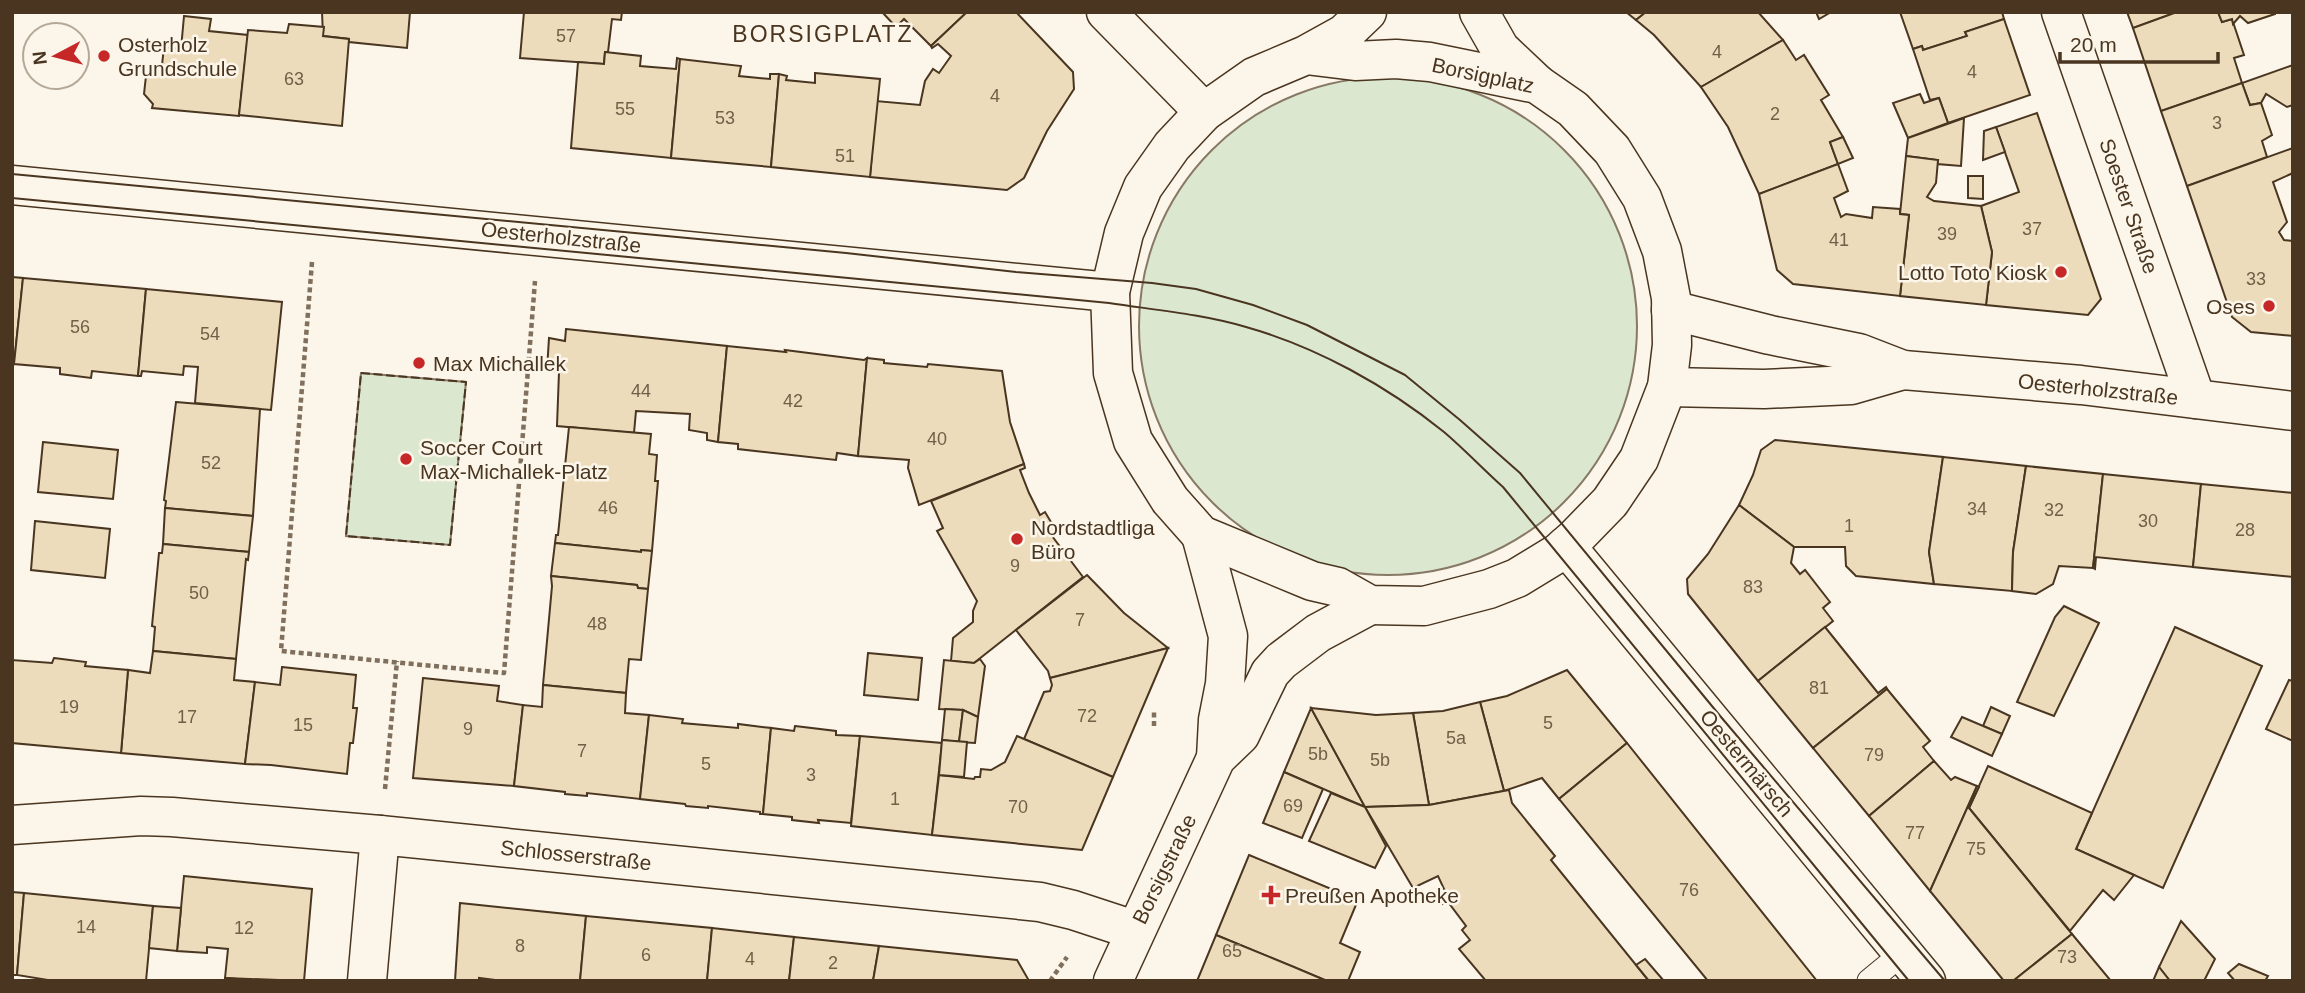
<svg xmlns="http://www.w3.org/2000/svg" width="2305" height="993" viewBox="0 0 2305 993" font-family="Arial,sans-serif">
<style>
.green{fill:#dce7d0;stroke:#887966;stroke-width:2}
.building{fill:#ecdcbc;stroke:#4a3520;stroke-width:2}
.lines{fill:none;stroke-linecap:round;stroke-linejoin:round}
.service-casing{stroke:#4a3520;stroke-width:25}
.minor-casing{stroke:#4a3520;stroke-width:41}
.tertiary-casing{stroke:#4a3520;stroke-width:41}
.secondary-casing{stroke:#4a3520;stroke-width:41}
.path{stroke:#7f6f5c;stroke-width:4.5;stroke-dasharray:5 3.5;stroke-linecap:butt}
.service{stroke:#fbf6e9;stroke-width:23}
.minor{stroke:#fbf6e9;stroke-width:38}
.tertiary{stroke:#fbf6e9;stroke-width:38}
.secondary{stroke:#fbf6e9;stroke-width:38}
.tram{stroke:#4a3520;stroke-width:2}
.fence{stroke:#4a3520;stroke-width:2;stroke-dasharray:9 3.5;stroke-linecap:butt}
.poi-dot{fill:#c62828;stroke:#fbf6e9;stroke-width:2.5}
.labels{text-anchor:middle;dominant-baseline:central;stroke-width:5;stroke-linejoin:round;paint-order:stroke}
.number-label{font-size:18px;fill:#725f47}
.poi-label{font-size:21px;fill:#4a3520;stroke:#fbf6e9;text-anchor:start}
.street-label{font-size:21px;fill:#4a3520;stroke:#fbf6e9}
.neighbourhood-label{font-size:23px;letter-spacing:2px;fill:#4a3520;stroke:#fbf6e9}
</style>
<rect width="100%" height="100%" fill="#fbf6e9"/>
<!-- green -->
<g class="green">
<circle cx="1388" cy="326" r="249"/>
<path d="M361,373L466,382L450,545L346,536Z"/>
</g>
<!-- building -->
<g class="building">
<path d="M322,12H410L407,48L349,42V39L323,36Z"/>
<path d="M524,12H622L621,20L612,19L608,52H605L604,64L520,58Z"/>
<path d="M882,12H967L931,46L904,19L896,27Z"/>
<path d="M967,12H1016L1073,72L1074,89L1047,131L1024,178L1007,190L870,177L876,101L920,105L925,81L933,69L939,73L951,56L938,44L932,48L931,46Z"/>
<path d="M1626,12H1646L1636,20Z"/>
<path d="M1646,12H1758L1783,40L1701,87L1654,35L1636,20Z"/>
<path d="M1816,12H1831L1819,19Z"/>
<path d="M1900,12H2002L2004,19L1965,32L1967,36L1923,50L1922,46L1913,49Z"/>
<path d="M2127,12H2177L2133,28Z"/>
<path d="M2177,12H2218L2222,22L2232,19L2244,55L2234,58L2242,83L2161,111L2133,28Z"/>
<path d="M2218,12H2275V14L2248,23L2240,16L2233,24L2232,19L2222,22Z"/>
<path d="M184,16L211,19L209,31L248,35L239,116L152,108L153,104L144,94L146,76L156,67V65H162L164,47L181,49Z"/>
<path d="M2004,19L2030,95L1948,123L1939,98L1930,100L1913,49L1922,46L1923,50L1967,36L1965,32Z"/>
<path d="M289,24L324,27L323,36L349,39L342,126L239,115L248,30L287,33Z"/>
<path d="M1783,40L1796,60L1804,55L1829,95L1821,100L1843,137L1830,142L1838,164L1759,194L1728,127L1701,87Z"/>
<path d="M605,52L641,56L640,66L676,69L677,58L680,59L671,158L571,148L578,62L604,64Z"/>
<path d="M680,59L741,66L739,76L770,79V74H779L771,167L671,158Z"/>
<path d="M2293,65V105L2287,107L2266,94L2261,103L2250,105L2242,83Z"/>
<path d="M815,73L880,79L870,177L771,167L779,74L787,76L786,80L815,83Z"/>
<path d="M2242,83L2250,105L2261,103L2272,135L2262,141L2267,157L2187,186L2161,111Z"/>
<path d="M1920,94L1924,103L1939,98L1948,123L1908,138L1893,103Z"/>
<path d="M2037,113L2101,299L2088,315L1986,305L1992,252L1981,206L2019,192L1996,127Z"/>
<path d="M1964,118L1961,166L1937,164L1938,160L1906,156L1908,138Z"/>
<path d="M1996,127L2005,152L1983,160L1984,131Z"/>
<path d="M1843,137L1853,158L1838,164L1830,142Z"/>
<path d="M2293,148V173L2273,182L2287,222L2279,232L2284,240L2293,241V336L2251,332L2232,317L2187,186Z"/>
<path d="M1906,156L1938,160L1936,183L1927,197L1934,201L1981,206L1992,252L1986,305L1900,296L1909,215L1900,214Z"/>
<path d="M1838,164L1848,191L1834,198L1841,217L1846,214L1872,218L1873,207L1900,209V214L1909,215L1900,296L1793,284L1777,270L1759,194Z"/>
<path d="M1968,176H1983V199L1968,198Z"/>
<path d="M12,277L23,278L14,364L12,363Z"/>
<path d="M23,278L146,289L138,376L92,371L91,378L60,374V368L14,364Z"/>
<path d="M146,289L282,302L271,410L195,403L198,367L184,366L183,375L142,371L141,376H138Z"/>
<path d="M566,329L727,346L718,442L707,440V433L689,430L690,414L636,411L634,433L557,426L559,372L547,370L549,338L565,341Z"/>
<path d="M727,346L786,352L785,350L864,360L867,358L858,456L837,453L836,460L738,449V444L718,442Z"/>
<path d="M867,358L884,360V363L927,367L928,364L1002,371L1010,422L1024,464L919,505L908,468L909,460L858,456Z"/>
<path d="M176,402L260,409L253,516L165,508L166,501L164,500Z"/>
<path d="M569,427L651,434L649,454L657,455L655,481H658L652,551L641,550V552L555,543L556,535H558Z"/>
<path d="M1775,440L1943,457L1929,552L1934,584L1856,576L1846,566L1845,547H1794L1739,505L1753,475L1761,450Z"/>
<path d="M43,442L118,450L113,499L38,492Z"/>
<path d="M1943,457L2026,466L2013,552L2012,591L1934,584L1929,552Z"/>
<path d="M1024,464L1025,468L1020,470L1029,493L1040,515L1045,512L1057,532L1052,536L1083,577L974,663L951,661L953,638L973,622V611L977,601L937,531L943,528L931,501Z"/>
<path d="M2026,466L2103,474L2093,568L2059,566L2053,584L2036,594L2012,591L2013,552Z"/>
<path d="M2103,474L2201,484L2193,567L2096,557L2095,569L2093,568Z"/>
<path d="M2201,484L2293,493V577L2193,567Z"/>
<path d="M1739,505L1794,547L1791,563L1800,574L1805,570L1830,602L1823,608L1833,621L1758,681L1688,594L1687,579L1708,554Z"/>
<path d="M165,508L253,516L249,552L163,544Z"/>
<path d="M35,521L110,529L105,578L31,570Z"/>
<path d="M555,543L641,552V550L652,551L648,589L638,588L637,585L551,576Z"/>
<path d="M163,544L249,552L248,560L246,559L236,659L153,651L155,627L152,626L159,553H162Z"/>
<path d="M1087,575L1124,613L1168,648L1050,678L1048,671L1016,630Z"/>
<path d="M551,576L637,585L638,588L648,589L641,660L629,659L626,693L543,685L552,586Z"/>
<path d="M2064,606L2099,623L2054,716L2017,702L2055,617Z"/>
<path d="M1825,627L1878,693L1886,687L1887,689L1813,748L1758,681Z"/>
<path d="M2175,627L2262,666L2163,888L2076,849Z"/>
<path d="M1168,648L1113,777L1024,739L1044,692L1050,691L1052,685L1050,678Z"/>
<path d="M153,651L236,659L234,680L255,682L245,764L121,753L128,670L150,673Z"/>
<path d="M868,653L922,658L918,700L864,695Z"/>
<path d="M54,658L86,662L85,666L128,670L121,753L12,743V660L52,663Z"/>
<path d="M980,659L985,666L978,717L963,710L939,709L944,660L974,663Z"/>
<path d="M282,667L356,675L353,708H357L353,743H350L347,774L271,765L245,764L255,682L280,685Z"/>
<path d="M1567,670L1627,743L1559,799L1542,778L1504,791L1480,702L1507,696Z"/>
<path d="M423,678L499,686L497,701L523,705L514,786L413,778Z"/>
<path d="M2289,680L2293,681V741L2266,729Z"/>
<path d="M543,685L626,693L625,713L649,715L640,799L587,793V796L565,794V792L514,786L523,705L542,707Z"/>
<path d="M1887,689L1930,741L1923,747L1934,761L1869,816L1813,748Z"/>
<path d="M1480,702L1504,791L1429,805L1413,713L1443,711Z"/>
<path d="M1991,707L2010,716L2002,734L1983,726Z"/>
<path d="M1311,708L1365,807L1284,772Z"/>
<path d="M1311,708L1376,715L1413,713L1429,805L1365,807Z"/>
<path d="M945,709L963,710L959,742L942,740Z"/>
<path d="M963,710L978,717L975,743L959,742Z"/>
<path d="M649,715L683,719L682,723L738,728V724L771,728L763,814H760V812L708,806V808L686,806L685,804L640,799Z"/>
<path d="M1962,717L2002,734L1992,756L1951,737Z"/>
<path d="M795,726L836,731V735L860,736L851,823L818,820L819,823L792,820V817L763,814L771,728L794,731Z"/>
<path d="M860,736L942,743L932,835L851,826Z"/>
<path d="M1017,736L1113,777L1082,850L932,835L939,775L974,779L975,777H980L981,769L991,770L1005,762Z"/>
<path d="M942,740L967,742L964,777L939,775Z"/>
<path d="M1627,743L1817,981H1708L1559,799Z"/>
<path d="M1934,761L1951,780L1955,777L1977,786L1930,891L1869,816Z"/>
<path d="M1988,766L2092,813L2076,849L2134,875L2114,900L2103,890L2070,931L1969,808Z"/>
<path d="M1284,772L1323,789L1302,838L1263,823Z"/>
<path d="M1977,786L1979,787L1969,808L2072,934L2013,981H2004L1930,891Z"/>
<path d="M1509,790L1512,803L1555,856L1551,860L1649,981H1486L1459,949L1470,940L1462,930L1466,926L1448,902L1443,904L1439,894L1445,891L1438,876L1413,888L1365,807L1429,805Z"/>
<path d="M1331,793L1365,807L1386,846L1375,868L1309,841Z"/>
<path d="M1249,855L1358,900L1340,943L1360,952L1348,981H1327L1216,935Z"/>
<path d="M184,876L312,889L304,981L225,978L228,949L207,947V953L177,951Z"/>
<path d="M12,892L24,893L17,975H12Z"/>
<path d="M24,893L153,906L146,981H54L17,975Z"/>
<path d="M460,903L586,916L580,981H503L479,978V981H455Z"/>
<path d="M153,906L181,908L177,951L149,948Z"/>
<path d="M586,916L712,928L707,981H580Z"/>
<path d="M2181,921L2215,959L2204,981H2170L2159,967Z"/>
<path d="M712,928L794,937L789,981H707Z"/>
<path d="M2072,934L2111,981H2013Z"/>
<path d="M1216,935L1294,967L1327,981H1197Z"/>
<path d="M794,937L879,946L873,981H789Z"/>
<path d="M879,946L1017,960L1028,979L1027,981H873Z"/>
<path d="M1645,959L1664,981H1649L1636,965Z"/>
<path d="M2239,964L2268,976L2265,981H2235L2228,973Z"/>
<path d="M2159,967L2170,981H2153Z"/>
<path d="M225,978H227L259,981H225Z"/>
</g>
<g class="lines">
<defs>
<path id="service" d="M1869,981L1903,953"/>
<g id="minor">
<path d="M1106,12L1204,112"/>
<path d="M2061,12L2196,399"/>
<path d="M12,185L1110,292"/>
<path d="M1566,546L1926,981"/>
<path d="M12,825L141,816L172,817L380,835L1040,902L1073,910L1134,930"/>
<path d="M367,981L380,835"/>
</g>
<g id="tertiary">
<path d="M1671,310L1770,335L1859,353L1903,370L2081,385L2293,411"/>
<path d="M1667,387L1764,389L1851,385L1903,370"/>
</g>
<g id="secondary">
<path d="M1479,12L1500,49L1537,84"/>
<path d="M1306,55L1355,61L1396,59L1430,62L1537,84L1573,109L1612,150L1642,198L1662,251L1671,298L1672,345L1667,387L1639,459L1610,502L1575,538L1558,553L1517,578L1489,589L1424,606L1370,605L1338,587L1312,581L1201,535L1170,500L1133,441L1113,373L1110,292L1124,233L1143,187L1172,146L1204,112L1254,77L1306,55L1344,34L1367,12"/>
<path d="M1201,535L1228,636L1225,684L1218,720L1216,758"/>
<path d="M1113,981L1216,758L1240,735L1270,673L1281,661L1318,633L1370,605"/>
</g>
</defs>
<!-- service casing -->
<use href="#service" class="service-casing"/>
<!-- minor casing -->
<use href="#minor" class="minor-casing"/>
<!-- tertiary casing -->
<use href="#tertiary" class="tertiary-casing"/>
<!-- secondary casing -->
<use href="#secondary" class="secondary-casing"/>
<!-- path -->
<g class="path">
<path d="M312,262L281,651L504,673L535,281"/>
<path d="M1154,726V712"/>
<path d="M385,789L397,661"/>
<path d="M1050,981L1067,957"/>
</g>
<!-- service -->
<use href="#service" class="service"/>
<!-- minor -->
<use href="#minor" class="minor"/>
<!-- tertiary -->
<use href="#tertiary" class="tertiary"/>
<!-- secondary -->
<use href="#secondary" class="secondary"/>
<!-- tram -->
<g class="tram">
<path d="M12,174L846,253L1016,272L1152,283L1196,289L1253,305L1307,325L1405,375L1460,420L1520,473L1721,717L1945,981"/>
<path d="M12,198L1109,303C1155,310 1202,314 1246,327C1317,347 1387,386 1444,432C1464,449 1483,469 1503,487L1909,981"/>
</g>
<!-- fence -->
<path class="fence" d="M361,373L466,382L450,545L346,536Z"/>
</g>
<!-- markers -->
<g class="poi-dot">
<circle cx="104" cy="56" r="7"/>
<circle cx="2061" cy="272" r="7"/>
<circle cx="2269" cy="306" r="7"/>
<circle cx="419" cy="363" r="7"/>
<circle cx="406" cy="459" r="7"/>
<circle cx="1017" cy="539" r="7"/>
<path d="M1267.5 884.5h7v7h7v7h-7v7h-7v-7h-7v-7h7z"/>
</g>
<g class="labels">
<!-- number labels -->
<g class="number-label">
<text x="566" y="36">57</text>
<text x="1717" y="52">4</text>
<text x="1972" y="72">4</text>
<text x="294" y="79">63</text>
<text x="995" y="96">4</text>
<text x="625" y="109">55</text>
<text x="1775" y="114">2</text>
<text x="725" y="118">53</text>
<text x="2217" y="123">3</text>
<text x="845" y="156">51</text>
<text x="2032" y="229">37</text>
<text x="1947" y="234">39</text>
<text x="1839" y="240">41</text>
<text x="2256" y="279">33</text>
<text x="80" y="327">56</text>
<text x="210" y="334">54</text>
<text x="641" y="391">44</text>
<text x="793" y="401">42</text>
<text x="937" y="439">40</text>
<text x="211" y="463">52</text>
<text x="608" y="508">46</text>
<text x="1977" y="509">34</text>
<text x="2054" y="510">32</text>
<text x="2148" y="521">30</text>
<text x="1849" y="526">1</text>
<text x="2245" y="530">28</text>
<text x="1015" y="566">9</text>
<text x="1753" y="587">83</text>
<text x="199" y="593">50</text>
<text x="1080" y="620">7</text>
<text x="597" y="624">48</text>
<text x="1819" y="688">81</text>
<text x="69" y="707">19</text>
<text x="1087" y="716">72</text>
<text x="187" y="717">17</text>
<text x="1548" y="723">5</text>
<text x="303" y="725">15</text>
<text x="468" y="729">9</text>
<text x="1456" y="738">5a</text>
<text x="582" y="751">7</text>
<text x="1318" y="754">5b</text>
<text x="1874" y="755">79</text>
<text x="1380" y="760">5b</text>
<text x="706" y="764">5</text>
<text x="811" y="775">3</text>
<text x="895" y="799">1</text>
<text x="1293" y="806">69</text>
<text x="1018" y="807">70</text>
<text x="1915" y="833">77</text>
<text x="1976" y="849">75</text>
<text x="1689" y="890">76</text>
<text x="86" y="927">14</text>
<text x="244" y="928">12</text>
<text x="520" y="946">8</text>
<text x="1232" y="951">65</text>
<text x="646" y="955">6</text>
<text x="2067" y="957">73</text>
<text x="750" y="959">4</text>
<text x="833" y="963">2</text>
</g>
<!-- poi labels -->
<g class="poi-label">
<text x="118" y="44">Osterholz<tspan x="118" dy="24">Grundschule</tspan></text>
<text x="2047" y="272" text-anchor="end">Lotto Toto Kiosk</text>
<text x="2255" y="306" text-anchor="end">Oses</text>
<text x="433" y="363">Max Michallek</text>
<text x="420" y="447">Soccer Court<tspan x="420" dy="24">Max-Michallek-Platz</tspan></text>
<text x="1031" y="527">Nordstadtliga<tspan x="1031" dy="24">Büro</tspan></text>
<text x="1285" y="895">Preußen Apotheke</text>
</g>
<!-- street labels -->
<g class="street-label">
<text transform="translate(1483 75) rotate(12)">Borsigplatz</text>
<text transform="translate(2129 206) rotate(71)">Soester Straße</text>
<text transform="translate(561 237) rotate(6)">Oesterholzstraße</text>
<text transform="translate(2098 389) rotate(6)">Oesterholzstraße</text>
<text transform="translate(1747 763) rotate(50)">Oestermärsch</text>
<text transform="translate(576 855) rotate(6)">Schlosserstraße</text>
<text transform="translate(1164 869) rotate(-64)">Borsigstraße</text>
</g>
<!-- neighbourhood labels -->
<g class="neighbourhood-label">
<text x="823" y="34">BORSIGPLATZ</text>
</g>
</g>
<!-- border -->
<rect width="2305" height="993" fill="none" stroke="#4a3520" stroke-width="28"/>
<!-- north arrow -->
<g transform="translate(56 56) rotate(263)"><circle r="33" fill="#fbf6e9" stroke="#b4a999" stroke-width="2"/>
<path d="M0-5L12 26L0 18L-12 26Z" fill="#c62828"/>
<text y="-10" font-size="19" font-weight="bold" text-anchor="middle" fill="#4a3520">N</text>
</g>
<!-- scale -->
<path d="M2060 52v10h158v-10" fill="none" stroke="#4a3520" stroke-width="3.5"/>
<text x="2070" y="52" font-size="21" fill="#4a3520" stroke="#fbf6e9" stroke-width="5" paint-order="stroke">20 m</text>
</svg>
